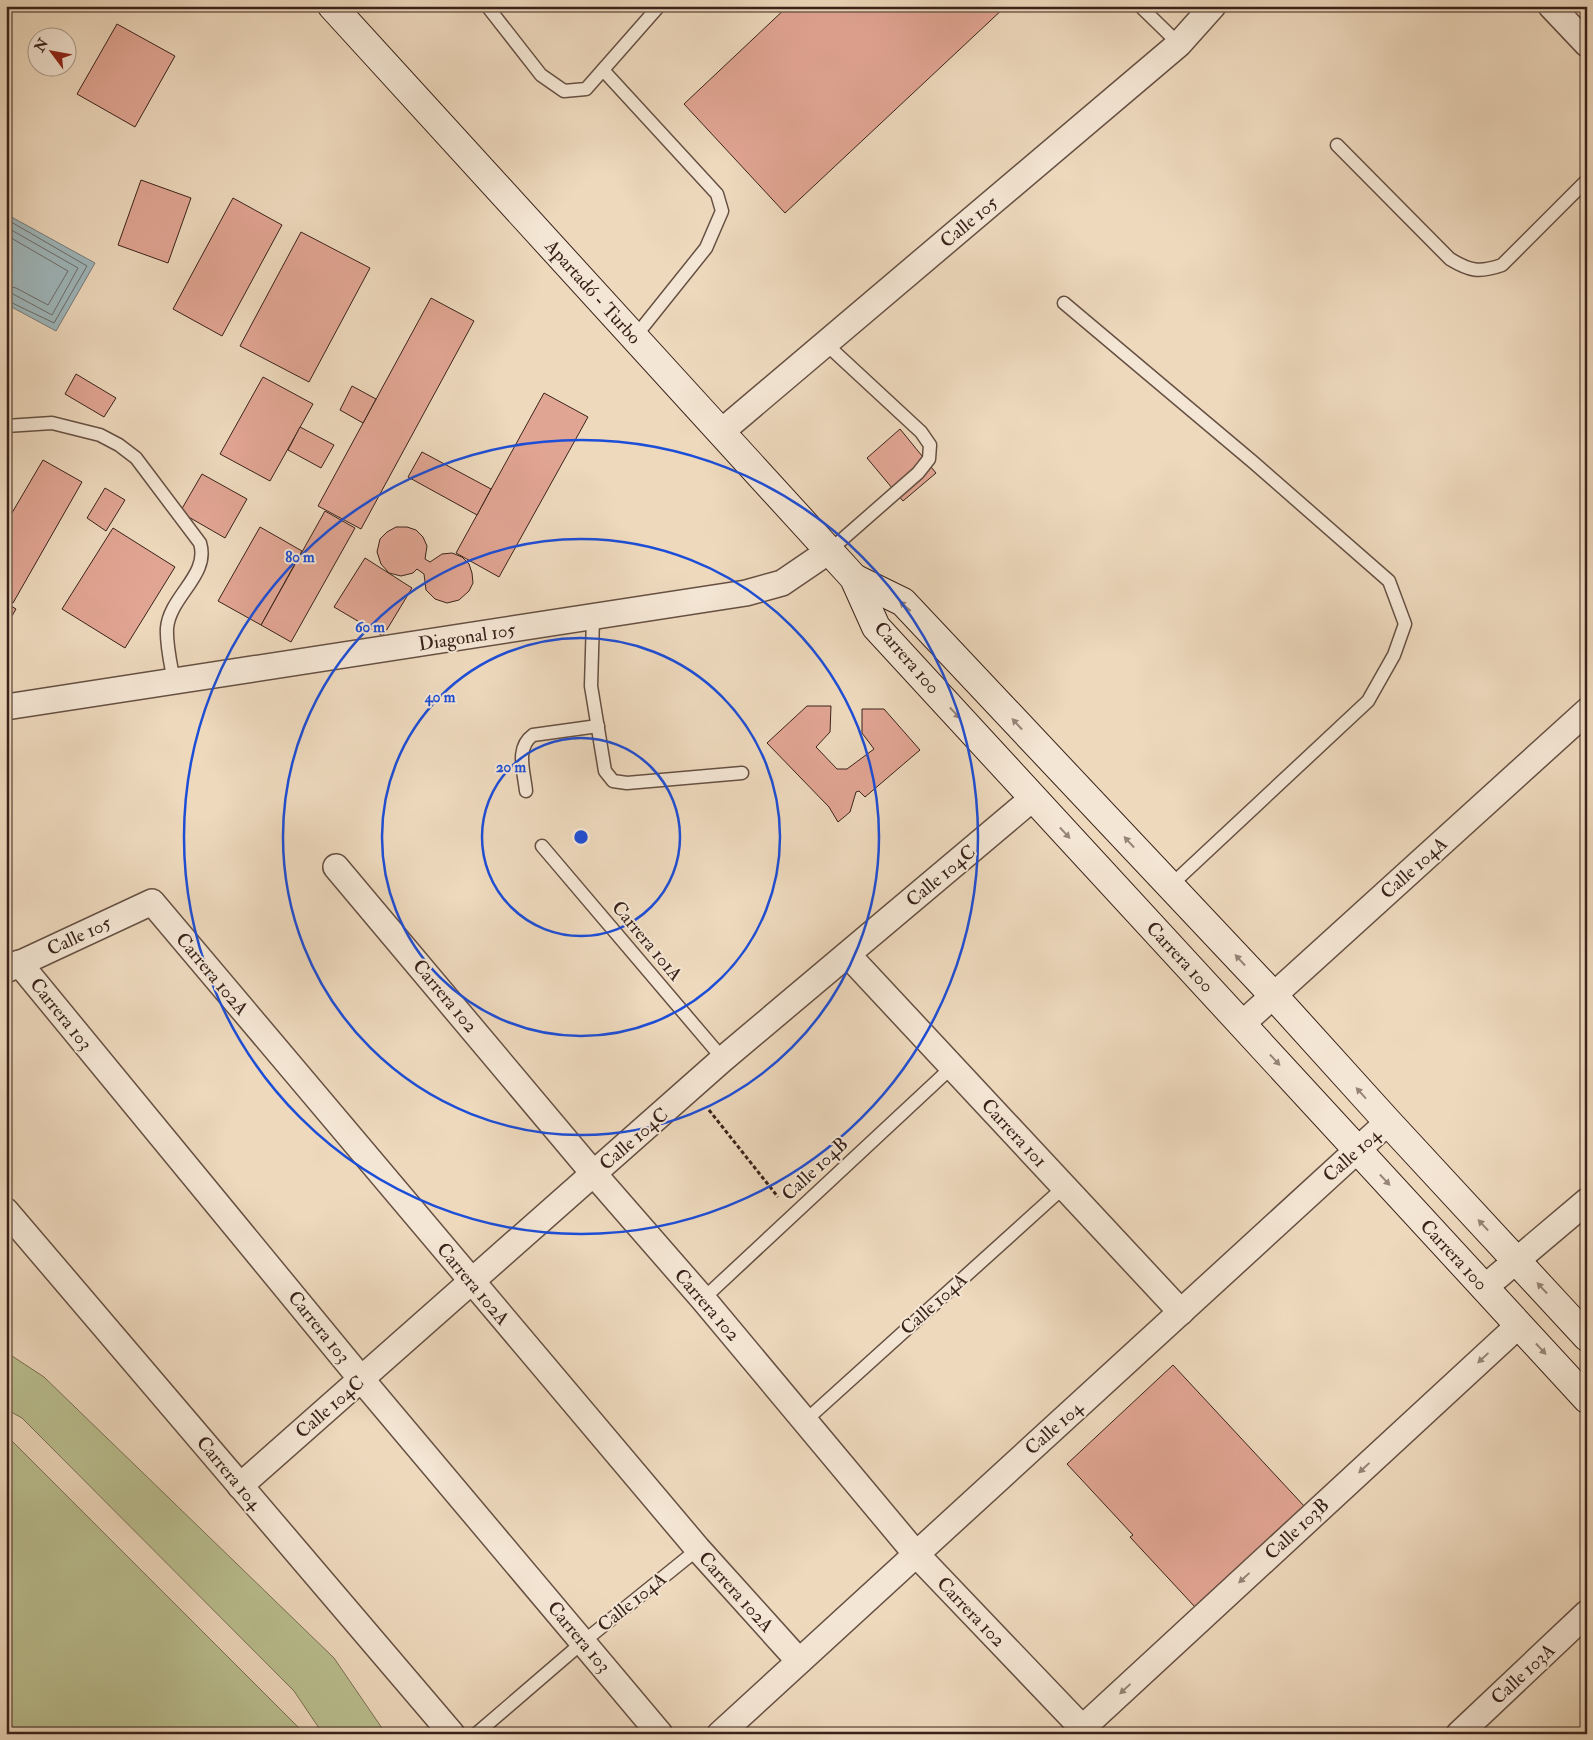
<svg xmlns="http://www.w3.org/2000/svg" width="1593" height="1740" viewBox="0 0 1593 1740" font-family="'IM FELL Double Pica',serif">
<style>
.green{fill:#babf90;stroke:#7a7055}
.water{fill:#9eb7bc;stroke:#767b7b}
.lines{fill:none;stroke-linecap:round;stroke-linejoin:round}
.shore{stroke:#6c6c6b;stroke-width:1}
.building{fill:#e1a593;stroke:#39221a}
.service-casing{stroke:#665043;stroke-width:15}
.minor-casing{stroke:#665043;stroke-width:28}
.secondary-casing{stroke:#39221a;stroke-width:30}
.path{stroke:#39221a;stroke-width:3;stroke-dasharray:4 2.5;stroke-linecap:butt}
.service{stroke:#f4e6d4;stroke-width:12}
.minor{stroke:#f4e6d4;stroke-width:25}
.secondary{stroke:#f4e6d4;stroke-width:28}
.oneway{fill:#968477}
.ring{fill:none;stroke:#1d4ed8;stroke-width:2.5}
.labels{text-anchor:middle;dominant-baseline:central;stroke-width:4;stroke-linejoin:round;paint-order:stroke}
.street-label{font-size:19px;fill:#39221a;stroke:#f4e6d4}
.centre{fill:#1d4ed8;stroke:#f4e6d4;stroke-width:2.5}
.ring-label{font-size:15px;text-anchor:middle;font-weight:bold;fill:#1d4ed8;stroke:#f4e6d4;stroke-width:4;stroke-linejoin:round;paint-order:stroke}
</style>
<rect width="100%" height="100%" fill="#eed9bd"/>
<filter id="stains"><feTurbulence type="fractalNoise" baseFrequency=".004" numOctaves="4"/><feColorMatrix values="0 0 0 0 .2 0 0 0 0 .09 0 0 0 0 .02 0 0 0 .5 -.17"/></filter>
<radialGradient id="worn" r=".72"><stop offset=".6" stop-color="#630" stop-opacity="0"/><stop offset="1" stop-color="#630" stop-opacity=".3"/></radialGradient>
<!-- green -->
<g class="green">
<path d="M6,1352L44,1377L334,1658L386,1734H323L294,1691L22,1418L6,1409Z"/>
<path d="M6,1435L305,1734H6Z"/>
</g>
<!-- water -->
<path class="water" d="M6,214L95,263L56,331L6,304Z"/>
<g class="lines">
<!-- shore -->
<g class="shore">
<path d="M6,219L87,266L54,323L6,300"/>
<path d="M6,227L78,268L52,315L13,294L6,293"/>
<path d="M6,235L68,271L48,305L16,288L6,286"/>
</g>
</g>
<!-- building -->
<g class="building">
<path d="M788,6H1006L785,213L684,104Z"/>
<path d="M117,24L175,56L135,127L77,94Z"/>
<path d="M141,180L191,198L168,263L118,245Z"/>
<path d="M233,198L282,225L222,336L173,309Z"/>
<path d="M301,232L370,268L309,382L240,346Z"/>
<path d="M431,298L474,321L361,529L318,506Z"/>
<path d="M76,374L116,398L104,417L65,394Z"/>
<path d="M263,377L313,404L270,481L220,454Z"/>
<path d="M352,386L376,399L363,423L340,410Z"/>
<path d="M544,393L588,417L499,577L456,553Z"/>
<path d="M300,427L334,445L321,468L288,450Z"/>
<path d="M900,429L936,473L903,501L867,458Z"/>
<path d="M422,452L491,489L477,515L408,477Z"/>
<path d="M43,460L82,482L13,603L6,599V523Z"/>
<path d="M202,474L247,499L225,538L180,512Z"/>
<path d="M105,488L125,500L106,531L87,518Z"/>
<path d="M325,511L355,528L291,642L261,625Z"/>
<path d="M260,527L302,551L261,625L218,601Z"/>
<path d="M396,527H407L416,530L423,537L427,546L425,559L430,562L442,554L452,553L462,557L469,564L472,573L473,583L469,591L459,600L447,603L435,599L426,590L424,574L417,569L413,573L401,576L389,573L381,564L377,552L380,539L387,532Z"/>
<path d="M113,528L175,567L125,648L62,609Z"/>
<path d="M365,558L412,588L383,636L334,607Z"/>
<path d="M6,603L16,609L6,626Z"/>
<path d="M807,706H831L830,732L816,747L837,769H847L874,749L862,733V709H884L920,750L865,797L859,791L856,792L850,812L838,822L829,807L767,743Z"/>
<path d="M1173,1365L1305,1507L1195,1607L1130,1537L1133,1535L1067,1464Z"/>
</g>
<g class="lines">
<defs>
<g id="service">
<path d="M487,6L541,75L564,91L586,89L659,6"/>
<path d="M1140,6L1179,44"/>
<path d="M603,70L717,194L722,211L706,248L634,338"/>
<path d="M1337,145L1450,259C1470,271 1479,273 1502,265L1587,180"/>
<path d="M1064,303L1253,462L1389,581L1405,624L1394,655L1368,701L1170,886"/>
<path d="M826,344L921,432L930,445L929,459L918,473L829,551"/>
<path d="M6,426L52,423L100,435L119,445L136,458L200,543C210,575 170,596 167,628C166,645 171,665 174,682"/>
<path d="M593,618L591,686L605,771L613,781L627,783L742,773"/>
<path d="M526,791C524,771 515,748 533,735L598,726"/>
<path d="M542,846L723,1059"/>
<path d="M703,1299L952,1067"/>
<path d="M805,1421L1064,1187"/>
<path d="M476,1734L583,1642L698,1549"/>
</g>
<g id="minor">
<path d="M1551,6L1587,44"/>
<path d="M721,432L1179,44L1213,6"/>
<path d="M6,707L746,593L782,583L829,551"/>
<path d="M336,867L594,1174L703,1299L916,1554L1088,1734"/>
<path d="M848,955L1181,1312"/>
<path d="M19,963L362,1380L660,1734"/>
<path d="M6,970L152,902L698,1549L799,1661"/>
<path d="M1242,1024L1587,711"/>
<path d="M6,1211L452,1734"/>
<path d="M1484,1288L1587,1201"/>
<path d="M240,1486L723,1059L1033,798"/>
<path d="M720,1734L1388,1122"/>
<path d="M1076,1734L1519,1325"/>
<path d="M1459,1734L1587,1613"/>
</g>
<g id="secondary">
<path d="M332,6L854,578L876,627L1587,1399"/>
<path d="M854,578L903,602L1274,996L1388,1122L1587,1337"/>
</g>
</defs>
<!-- service casing -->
<use href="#service" class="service-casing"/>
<!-- minor casing -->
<use href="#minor" class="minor-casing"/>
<!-- secondary casing -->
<use href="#secondary" class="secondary-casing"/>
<!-- path -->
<path class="path" d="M709,1110L778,1197"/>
<!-- service -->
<use href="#service" class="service"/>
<!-- minor -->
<use href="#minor" class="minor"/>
<!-- secondary -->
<use href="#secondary" class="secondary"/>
</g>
<!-- one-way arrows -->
<defs><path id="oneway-solid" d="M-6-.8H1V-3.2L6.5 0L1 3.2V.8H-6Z" transform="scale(1.25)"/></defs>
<g class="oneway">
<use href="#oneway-solid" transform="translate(905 606) rotate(-139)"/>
<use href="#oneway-solid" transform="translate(955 713) rotate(47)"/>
<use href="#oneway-solid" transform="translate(1017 724) rotate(-133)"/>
<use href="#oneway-solid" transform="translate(1065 833) rotate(47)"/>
<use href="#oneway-solid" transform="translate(1129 842) rotate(-133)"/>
<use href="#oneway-solid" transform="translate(1240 960) rotate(-133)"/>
<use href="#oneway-solid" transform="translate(1275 1060) rotate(47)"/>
<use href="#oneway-solid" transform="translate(1361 1093) rotate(-132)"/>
<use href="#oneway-solid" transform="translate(1385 1180) rotate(47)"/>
<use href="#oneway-solid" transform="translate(1483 1225) rotate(-133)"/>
<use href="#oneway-solid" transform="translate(1542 1288) rotate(-133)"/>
<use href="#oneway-solid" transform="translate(1541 1349) rotate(47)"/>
<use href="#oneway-solid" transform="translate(1483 1358) rotate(137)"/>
<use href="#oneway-solid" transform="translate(1364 1468) rotate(137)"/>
<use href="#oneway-solid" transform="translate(1244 1578) rotate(137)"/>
<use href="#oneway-solid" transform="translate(1125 1689) rotate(137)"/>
</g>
<!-- distance rings -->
<g class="ring">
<circle cx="581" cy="837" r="99"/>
<circle cx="581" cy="837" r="199"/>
<circle cx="581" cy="837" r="298"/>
<circle cx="581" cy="837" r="397"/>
</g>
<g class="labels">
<!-- street labels -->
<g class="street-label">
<text transform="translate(969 222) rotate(-40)">Calle 105</text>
<text transform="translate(593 292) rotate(48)">Apartadó - Turbo</text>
<text transform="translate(467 637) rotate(-9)">Diagonal 105</text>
<text transform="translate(907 658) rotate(49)">Carrera 100</text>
<text transform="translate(1414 868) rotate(-42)">Calle 104A</text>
<text transform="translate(941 876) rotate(-40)">Calle 104C</text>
<text transform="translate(79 936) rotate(-25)">Calle 105</text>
<text transform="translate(647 941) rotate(50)">Carrera 101A</text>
<text transform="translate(1180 957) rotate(47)">Carrera 100</text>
<text transform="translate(212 974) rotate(50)">Carrera 102A</text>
<text transform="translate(445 996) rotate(50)">Carrera 102</text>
<text transform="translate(61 1014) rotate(51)">Carrera 103</text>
<text transform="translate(1014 1133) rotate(47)">Carrera 101</text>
<text transform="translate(634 1139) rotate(-41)">Calle 104C</text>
<text transform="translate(1352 1155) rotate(-42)">Calle 104</text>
<text transform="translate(815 1169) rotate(-43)">Calle 104B</text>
<text transform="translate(1454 1255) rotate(47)">Carrera 100</text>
<text transform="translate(473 1284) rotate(50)">Carrera 102A</text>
<text transform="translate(934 1304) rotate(-42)">Calle 104A</text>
<text transform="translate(707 1305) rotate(49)">Carrera 102</text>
<text transform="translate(319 1327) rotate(51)">Carrera 103</text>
<text transform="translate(330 1407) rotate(-41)">Calle 104C</text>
<text transform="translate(1054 1428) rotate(-42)">Calle 104</text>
<text transform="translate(229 1473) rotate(50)">Carrera 104</text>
<text transform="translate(1297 1529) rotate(-43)">Calle 103B</text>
<text transform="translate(736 1592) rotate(48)">Carrera 102A</text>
<text transform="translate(632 1602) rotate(-39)">Calle 104A</text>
<text transform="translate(971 1612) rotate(46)">Carrera 102</text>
<text transform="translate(579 1637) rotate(50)">Carrera 103</text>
<text transform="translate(1523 1674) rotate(-43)">Calle 103A</text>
</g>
</g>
<circle cx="581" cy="837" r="8" class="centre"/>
<g class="ring-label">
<text x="300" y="562">80 m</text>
<text x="370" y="632">60 m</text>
<text x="440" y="702">40 m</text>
<text x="511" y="772">20 m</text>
</g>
<!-- margin -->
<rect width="1593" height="1740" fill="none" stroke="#eed9bd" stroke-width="25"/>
<rect x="8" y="8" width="1578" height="1725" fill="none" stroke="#39221a" stroke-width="2.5"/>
<rect x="12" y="12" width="1568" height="1715" fill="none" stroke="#39221a"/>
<!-- north arrow -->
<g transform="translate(52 52) rotate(302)"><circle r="24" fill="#f4e6d4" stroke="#a9988a"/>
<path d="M0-4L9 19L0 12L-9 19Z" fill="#8f2418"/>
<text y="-8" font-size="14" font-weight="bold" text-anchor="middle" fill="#39221a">N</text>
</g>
<rect width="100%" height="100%" filter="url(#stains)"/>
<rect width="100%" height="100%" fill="url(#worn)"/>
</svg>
